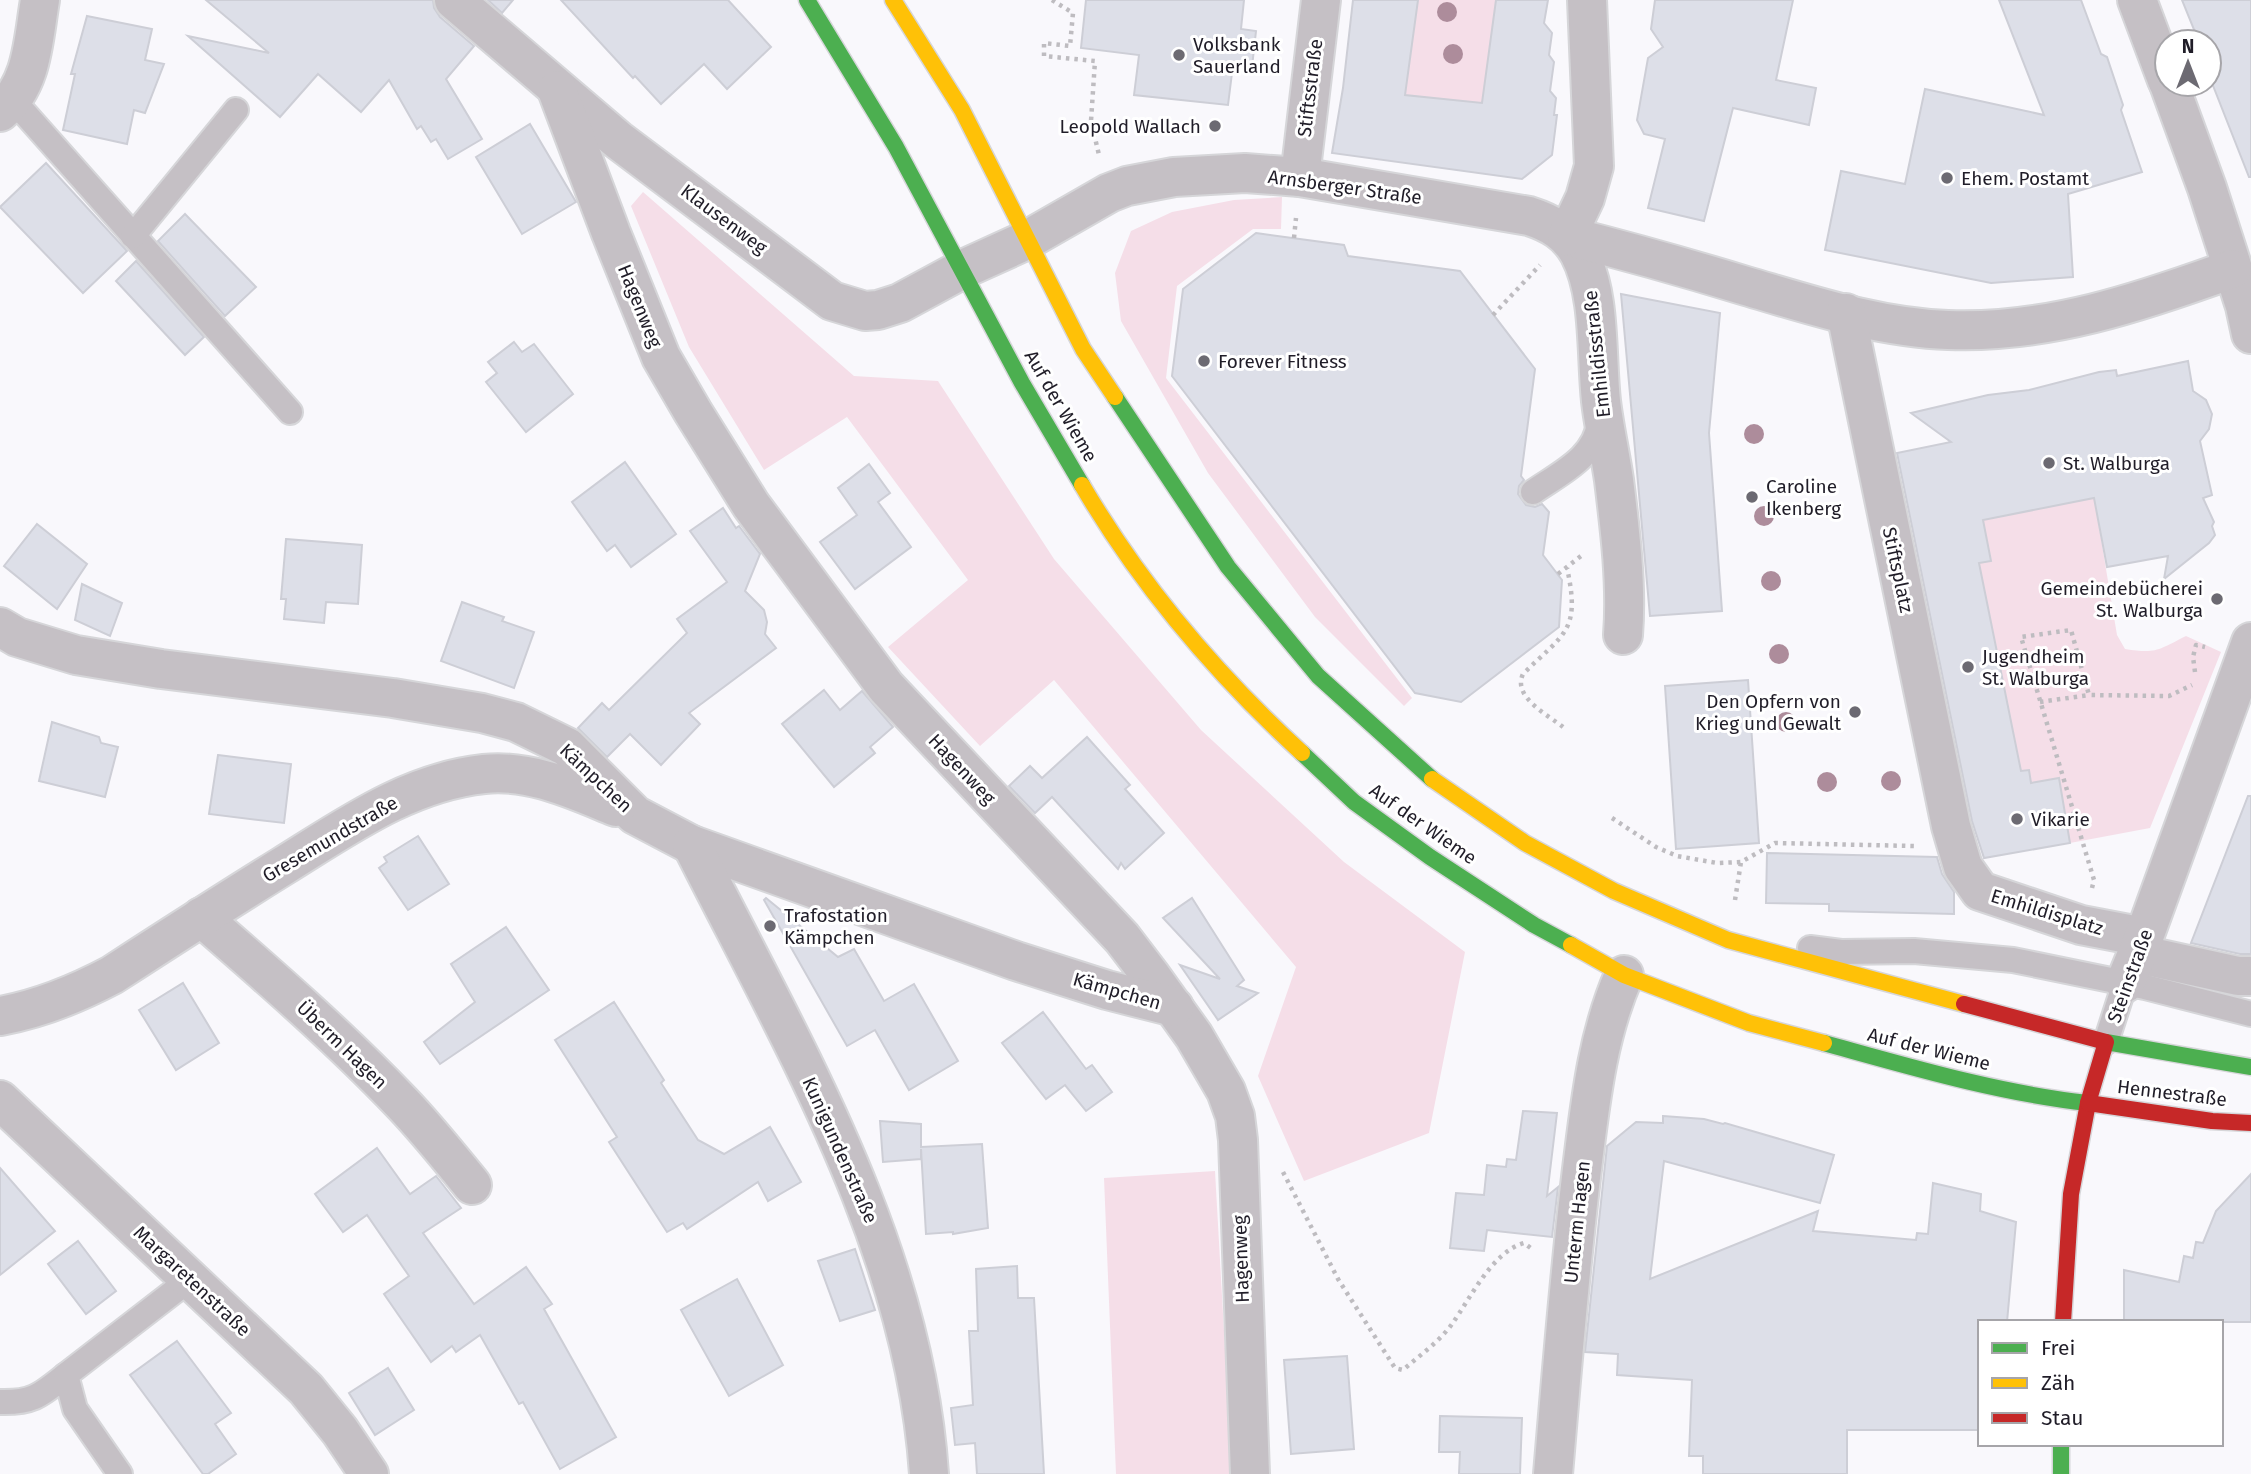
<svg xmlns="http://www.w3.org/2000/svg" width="2251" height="1474" viewBox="0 0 2251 1474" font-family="'Fira Sans',sans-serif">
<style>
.green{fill:#f5dee8}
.building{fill:#dddfe8;stroke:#cdced6;stroke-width:2}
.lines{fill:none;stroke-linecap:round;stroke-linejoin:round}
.lane-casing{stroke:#d6d6d9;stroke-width:28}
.street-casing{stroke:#d6d6d9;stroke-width:42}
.fast-casing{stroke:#d6d6d9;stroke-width:19}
.slow-casing{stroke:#d6d6d9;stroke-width:19}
.jam-casing{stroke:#d6d6d9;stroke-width:19}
.path{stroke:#bebcc0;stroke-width:4.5;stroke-dasharray:3.5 5;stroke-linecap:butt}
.lane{stroke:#c5c0c5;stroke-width:24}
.street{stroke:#c5c0c5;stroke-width:38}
.fast{stroke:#4caf50;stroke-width:16}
.slow{stroke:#ffc107;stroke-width:16}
.jam{stroke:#c62828;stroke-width:16}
.tree{fill:#ad8c9b}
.poi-dot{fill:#6c6a72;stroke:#fff;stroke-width:2.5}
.labels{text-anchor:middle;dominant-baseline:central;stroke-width:6;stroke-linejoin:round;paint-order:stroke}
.poi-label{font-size:19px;fill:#201d28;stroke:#fff;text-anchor:start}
.street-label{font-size:19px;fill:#201d28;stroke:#fff}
</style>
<rect width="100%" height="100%" fill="#f9f8fc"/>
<!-- green -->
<g class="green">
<path d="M1418,0H1497L1487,105L1405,95Z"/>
<path d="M643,192L854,376L938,381L1054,559L1201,730L1344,862L1465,952L1429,1133L1304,1181L1258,1076L1296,967L1054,680L980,746L888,647L968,580L847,417L764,470L689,347L631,206Z"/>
<path d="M1282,197L1281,229H1253L1177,286L1166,378L1412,698L1404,706L1315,617L1208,473L1121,321L1115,273L1131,231L1172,212L1234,200Z"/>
<path d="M2094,497L2117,635L2125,649C2157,654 2158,650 2186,636L2221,652L2150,828L2070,843L2059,779L2031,783L2029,770L2021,771L1979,563L1991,561L1983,520Z"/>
<path d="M1215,1171L1232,1474H1116L1104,1178Z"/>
</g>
<!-- building -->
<g class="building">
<path d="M206,0H433L434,8L440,17L474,46L446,79L482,139L448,159L436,139L431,142L421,126L417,129L389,80L361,112L318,74L280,117L188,36L269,53Z"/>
<path d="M488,0H513L502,13Z"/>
<path d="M561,0H728L771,47L727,89L704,64L661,104L635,76L633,78Z"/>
<path d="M1086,0H1244L1241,29L1256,31L1252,67L1233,65L1228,105L1134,95L1139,55L1081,48Z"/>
<path d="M1353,0H1418L1405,95L1482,103L1496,0H1548L1544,23L1552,33L1549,55L1554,62L1550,91L1556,98L1554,115H1557L1552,155L1522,179L1332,153L1343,88Z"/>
<path d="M1655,0H1793L1776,80L1816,88L1809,125L1733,108L1704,221L1648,208L1665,139L1644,134L1637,120L1648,58L1663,47L1651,29Z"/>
<path d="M1999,0H2081L2101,54L2107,57L2123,105L2121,110L2142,172L2068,194L2073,277L1991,283L1825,250L1841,171L1905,184L1925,89L2044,115Z"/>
<path d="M2182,0H2251V177H2249L2212,83L2214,81L2209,68V42H2199Z"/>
<path d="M87,16L152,29L145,60L164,64L145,113L134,110L127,144L63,130L75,74H71Z"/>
<path d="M530,124L576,202L522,234L476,157Z"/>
<path d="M46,163L127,251L83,293L0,207Z"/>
<path d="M185,214L256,287L225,316L158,241Z"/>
<path d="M1256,233L1344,245L1348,256L1460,271L1535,369L1521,476L1524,480L1519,486L1518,494L1526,505L1535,507L1542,504L1549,512L1543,555L1562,580L1559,627L1461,702L1415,693L1172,376L1183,289Z"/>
<path d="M136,261L204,337L185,355L116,281Z"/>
<path d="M1621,294L1720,313L1709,433L1722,611L1650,616Z"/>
<path d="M514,342L522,352L534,344L573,394L526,432L486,382L497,373L488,362Z"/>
<path d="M2188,361L2193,391L2206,400L2212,414L2209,429L2200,441L2212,495L2203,498L2214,522L2212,526L2215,535L2209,543L2164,579L2168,556L2107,567L2094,498L1983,520L1991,561L1979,563L2021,771L2029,770L2031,783L2059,778L2070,843L1984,858L1972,821L1897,453L1951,442L1911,413L1988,395L2029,390L2099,372L2116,370L2117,376Z"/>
<path d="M625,462L676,534L631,567L615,545L607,551L572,502Z"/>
<path d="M869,464L890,493L878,502L911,547L855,589L820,542L857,515L838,488Z"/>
<path d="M723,508L736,528L739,526L760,554L745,591L764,610L767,622L765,634L776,648L689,713L700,724L661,765L630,734L607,757L578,728L602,703L609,710L687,633L677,619L727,582L690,531Z"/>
<path d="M37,524L87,564L57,609L4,566Z"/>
<path d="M286,539L362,545L358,604L326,602L324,623L284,619L286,599H281Z"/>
<path d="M82,584L122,603L110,636L75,620Z"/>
<path d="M462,602L504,617L502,621L534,632L514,688L441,661Z"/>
<path d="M1748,680L1759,843L1676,849L1665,686Z"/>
<path d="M824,690L840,710L862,691L893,727L870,747L875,753L834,787L782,724Z"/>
<path d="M52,722L99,737L101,743L118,747L105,797L39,781Z"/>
<path d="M1087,737L1130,785L1125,789L1164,833L1125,869L1121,863L1118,869L1052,797L1035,813L1009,786L1030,766L1042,778Z"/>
<path d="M218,755L291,764L284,823L209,814Z"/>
<path d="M2248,796H2251V954H2240L2191,943Z"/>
<path d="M418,836L449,884L408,910L379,868L387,862L384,857Z"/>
<path d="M1767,853L1937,857L1942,874L1954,892V914L1829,911V904L1766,903Z"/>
<path d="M766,898L838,957L854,949L884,1001L914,984L958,1061L909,1090L875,1030L847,1046L764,900Z"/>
<path d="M1192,898L1244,980L1237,986L1258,993L1218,1020L1180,965L1220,979L1163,918Z"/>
<path d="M506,927L549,990L440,1064L424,1042L475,1002L451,964Z"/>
<path d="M183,983L219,1043L176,1070L139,1010Z"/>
<path d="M614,1002L664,1080L661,1083L698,1140L724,1154L770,1127L801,1182L768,1201L758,1182L687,1229L683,1223L667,1232L609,1142L617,1137L555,1040Z"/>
<path d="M1043,1012L1086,1069L1092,1065L1112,1092L1086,1111L1065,1085L1046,1099L1002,1043Z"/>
<path d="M1523,1111L1557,1113L1547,1196L1558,1187L1552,1237L1487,1230L1484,1251L1450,1248L1456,1193L1484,1195L1487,1165L1506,1167L1507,1159L1516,1160Z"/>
<path d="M1663,1116L1704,1119L1723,1124L1725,1123L1834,1155L1820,1203L1664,1161L1650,1279L1818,1211L1813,1231L1916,1240L1917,1233L1928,1234L1933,1183L1981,1194L1980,1211L2016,1222L2007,1322H1980V1430H1847V1474H1703V1456H1689L1692,1380L1617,1375L1618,1354L1585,1352L1607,1146L1636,1122L1663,1123Z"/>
<path d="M880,1121L921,1124V1147L982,1144L988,1228L953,1234V1232L926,1234L921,1149V1159L883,1162Z"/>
<path d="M377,1148L410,1194L436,1176L461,1208L423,1233L474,1304L526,1267L552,1304L544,1309L616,1437L560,1469L523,1402L519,1404L480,1335L456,1352L452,1346L431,1362L384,1294L409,1276L367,1215L343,1232L315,1194Z"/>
<path d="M0,1168L55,1231L0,1275Z"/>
<path d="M2251,1174V1322H2124V1270L2179,1282L2184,1256L2193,1258L2196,1242L2203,1243L2216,1211Z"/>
<path d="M78,1241L116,1291L86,1314L48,1264Z"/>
<path d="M855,1249L875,1310L840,1321L818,1261Z"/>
<path d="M1017,1266L1018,1298H1034L1044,1474H977L975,1443L955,1445L951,1408L973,1405L969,1331H978L976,1269Z"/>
<path d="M737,1279L783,1365L729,1396L681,1310Z"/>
<path d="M177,1341L231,1413L215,1424L236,1454L208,1474H203L130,1375Z"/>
<path d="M1347,1356L1354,1449L1291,1454L1284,1360Z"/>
<path d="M388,1368L414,1410L375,1435L349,1393Z"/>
<path d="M1440,1416L1522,1418L1520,1474H1459L1460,1452H1439Z"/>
</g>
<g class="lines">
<defs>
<g id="lane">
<path d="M13,100L290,412"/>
<path d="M133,236L236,110"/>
<path d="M1533,492C1562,472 1595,458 1600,420"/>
<path d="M1810,948L1841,952L1914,951L2013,960L2145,987L2251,1014"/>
<path d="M2106,1042L2125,983"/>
<path d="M0,1402C33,1403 41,1395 66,1375"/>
<path d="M120,1474L75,1409L66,1375L189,1280"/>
</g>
<g id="street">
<path d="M454,0L618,140L832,301L865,311L878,310L900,303L961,270L1027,240L1109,193L1127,186L1174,177L1245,173L1300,177L1529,216C1551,223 1568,233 1579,253C1601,294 1596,355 1601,401C1604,427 1610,453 1614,480C1620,529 1627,585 1623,635"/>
<path d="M2137,0L2167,80"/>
<path d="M2169,84L2207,188L2245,306L2251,334"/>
<path d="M557,90L611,233L661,357L693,412L751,505L886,687L1122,938L1151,976L1194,1036L1226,1091L1235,1116L1238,1140L1250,1474"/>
<path d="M0,112C33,84 33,41 40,0"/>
<path d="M1300,177L1321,0"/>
<path d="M1567,236C1627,251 1687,268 1746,286C1811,305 1880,328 1948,330C2047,334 2141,302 2232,269"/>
<path d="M1567,236L1585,198L1594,166L1587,0"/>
<path d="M1846,313L1951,826L1963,867L1980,891L2081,925L2144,937"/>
<path d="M0,627L17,637L76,655L161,669L393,698L482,713L516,722L567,747L635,815L692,845L1016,961L1107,990L1174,1007"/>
<path d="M692,845C792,1044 914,1247 929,1474"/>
<path d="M201,917C270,977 339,1037 402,1103C427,1129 449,1157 472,1185"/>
<path d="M2138,954L2238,976H2251"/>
<path d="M2125,983L2144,937L2251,642"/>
<path d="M0,1016C39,1009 78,993 112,975C169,938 225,902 283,866C346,827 408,782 484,774C531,769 574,790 616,807"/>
<path d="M0,1100L306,1389L340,1431L369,1474"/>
<path d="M1553,1474C1562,1370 1570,1265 1583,1161C1591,1097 1598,1034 1624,975"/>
</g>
<g id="fast">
<path d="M807,0L896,147L1022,383L1082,485"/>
<path d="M1115,397L1228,567L1318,676L1432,779"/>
<path d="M1302,753L1354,802L1430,857L1534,925L1571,945"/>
<path d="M2106,1042L2251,1067"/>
<path d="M1824,1043C1911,1067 1998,1093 2088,1103"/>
<path d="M2061,1444V1474"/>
</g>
<g id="slow">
<path d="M893,0L962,110L1083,349L1115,397"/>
<path d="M1082,485C1140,584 1217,675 1302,753"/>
<path d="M1432,779L1525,843L1614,891L1728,940L1964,1004"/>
<path d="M1571,945L1624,975L1749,1023L1824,1043"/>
</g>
<g id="jam">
<path d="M1964,1004L2106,1042L2088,1103L2071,1194L2063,1322"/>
<path d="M2088,1103L2212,1121L2251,1123"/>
</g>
</defs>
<!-- lane casing -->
<use href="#lane" class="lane-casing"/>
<!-- street casing -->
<use href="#street" class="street-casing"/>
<!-- fast casing -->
<use href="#fast" class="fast-casing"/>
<!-- slow casing -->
<use href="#slow" class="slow-casing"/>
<!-- jam casing -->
<use href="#jam" class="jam-casing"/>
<!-- path -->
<g class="path">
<path d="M1052,0L1073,13L1070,46L1044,43V56L1095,61L1091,121L1099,155"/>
<path d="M1294,238L1296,218"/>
<path d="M1493,315L1540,265"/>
<path d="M1558,574L1581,556"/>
<path d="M2195,672L2193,657L2196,645L2205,647"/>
<path d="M2040,702L2089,695"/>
<path d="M1563,727C1548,715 1512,697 1523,674C1564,633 1581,632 1567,568"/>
<path d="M1612,818L1656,847L1677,856L1717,863L1741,862L1775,843L1914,846"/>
<path d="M2092,888L2094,880L2021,637L2071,630L2089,695L2169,696L2192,685"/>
<path d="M1735,900L1741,862"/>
<path d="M1283,1172L1338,1279L1395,1368L1403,1370C1420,1355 1439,1342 1452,1324C1470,1299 1492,1252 1524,1243L1532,1249"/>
</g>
<!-- lane -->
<use href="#lane" class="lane"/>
<!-- street -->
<use href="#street" class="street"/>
<!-- fast -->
<use href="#fast" class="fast"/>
<!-- slow -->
<use href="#slow" class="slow"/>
<!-- jam -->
<use href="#jam" class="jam"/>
</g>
<!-- trees -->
<g class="tree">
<circle cx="1447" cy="12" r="10"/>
<circle cx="1453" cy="54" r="10"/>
<circle cx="1754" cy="434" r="10"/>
<circle cx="1764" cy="516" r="10"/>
<circle cx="1771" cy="581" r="10"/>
<circle cx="1779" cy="654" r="10"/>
<circle cx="1786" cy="722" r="10"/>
<circle cx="1891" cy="781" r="10"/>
<circle cx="1827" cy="782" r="10"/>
</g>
<!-- markers -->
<g class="poi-dot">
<circle cx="1179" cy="55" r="7"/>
<circle cx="1215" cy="126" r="7"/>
<circle cx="1947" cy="178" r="7"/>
<circle cx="1204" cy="361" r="7"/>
<circle cx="2049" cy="463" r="7"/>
<circle cx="1752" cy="497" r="7"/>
<circle cx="2217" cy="599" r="7"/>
<circle cx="1968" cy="667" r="7"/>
<circle cx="1855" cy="712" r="7"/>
<circle cx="2017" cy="819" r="7"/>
<circle cx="770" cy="926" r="7"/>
</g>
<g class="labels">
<!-- poi labels -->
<g class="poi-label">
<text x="1193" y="44">Volksbank<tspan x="1193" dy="22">Sauerland</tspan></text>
<text x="1201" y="126" text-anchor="end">Leopold Wallach</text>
<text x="1961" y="178">Ehem. Postamt</text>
<text x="1218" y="361">Forever Fitness</text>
<text x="2063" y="463">St. Walburga</text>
<text x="1766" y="486">Caroline<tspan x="1766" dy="22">Ikenberg</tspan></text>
<text x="2203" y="588" text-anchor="end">Gemeindebücherei<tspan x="2203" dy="22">St. Walburga</tspan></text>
<text x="1982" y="656">Jugendheim<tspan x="1982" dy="22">St. Walburga</tspan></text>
<text x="1841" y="701" text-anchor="end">Den Opfern von<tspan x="1841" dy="22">Krieg und Gewalt</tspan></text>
<text x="2031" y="819">Vikarie</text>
<text x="784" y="915">Trafostation<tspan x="784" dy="22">Kämpchen</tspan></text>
</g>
<!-- street labels -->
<g class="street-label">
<text transform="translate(1310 88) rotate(-83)">Stiftsstraße</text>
<text transform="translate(1345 187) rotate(8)">Arnsberger Straße</text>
<text transform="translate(724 219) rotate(37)">Klausenweg</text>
<text transform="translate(640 306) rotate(68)">Hagenweg</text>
<text transform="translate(1597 354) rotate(-96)">Emhildisstraße</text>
<text transform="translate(1061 406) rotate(60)">Auf der Wieme</text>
<text transform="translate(1898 570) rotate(78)">Stiftsplatz</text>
<text transform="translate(962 769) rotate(47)">Hagenweg</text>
<text transform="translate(596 778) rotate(43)">Kämpchen</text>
<text transform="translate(1423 824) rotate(35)">Auf der Wieme</text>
<text transform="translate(330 839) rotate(-30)">Gresemundstraße</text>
<text transform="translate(2047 912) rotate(17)">Emhildisplatz</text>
<text transform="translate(2130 976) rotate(-70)">Steinstraße</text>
<text transform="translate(1117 991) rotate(16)">Kämpchen</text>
<text transform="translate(342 1045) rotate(44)">Überm Hagen</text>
<text transform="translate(1929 1049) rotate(14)">Auf der Wieme</text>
<text transform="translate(2172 1093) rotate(7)">Hennestraße</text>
<text transform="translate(840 1150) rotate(66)">Kunigundenstraße</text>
<text transform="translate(1577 1222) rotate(-84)">Unterm Hagen</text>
<text transform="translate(1241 1259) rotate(-92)">Hagenweg</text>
<text transform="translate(192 1281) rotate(43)">Margaretenstraße</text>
</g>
</g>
<!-- legend -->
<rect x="1978" y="1320" width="245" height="126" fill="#ffffff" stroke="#a6a5a9" stroke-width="2"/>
<rect x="1992" y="1343" width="35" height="10" fill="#4caf50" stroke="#a6a5a9" stroke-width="2"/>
<text x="2041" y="1355" font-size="21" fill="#201d28">Frei</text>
<rect x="1992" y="1378" width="35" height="10" fill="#ffc107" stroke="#a6a5a9" stroke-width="2"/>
<text x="2041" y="1390" font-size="21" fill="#201d28">Zäh</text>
<rect x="1992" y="1413" width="35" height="10" fill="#c62828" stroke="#a6a5a9" stroke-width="2"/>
<text x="2041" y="1425" font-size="21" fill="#201d28">Stau</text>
<!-- north arrow -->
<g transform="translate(2188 63)"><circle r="33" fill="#ffffff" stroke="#a6a5a9" stroke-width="2"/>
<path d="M0-5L12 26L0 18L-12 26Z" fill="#6c6a72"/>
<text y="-10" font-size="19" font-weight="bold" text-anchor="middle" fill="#201d28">N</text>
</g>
</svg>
